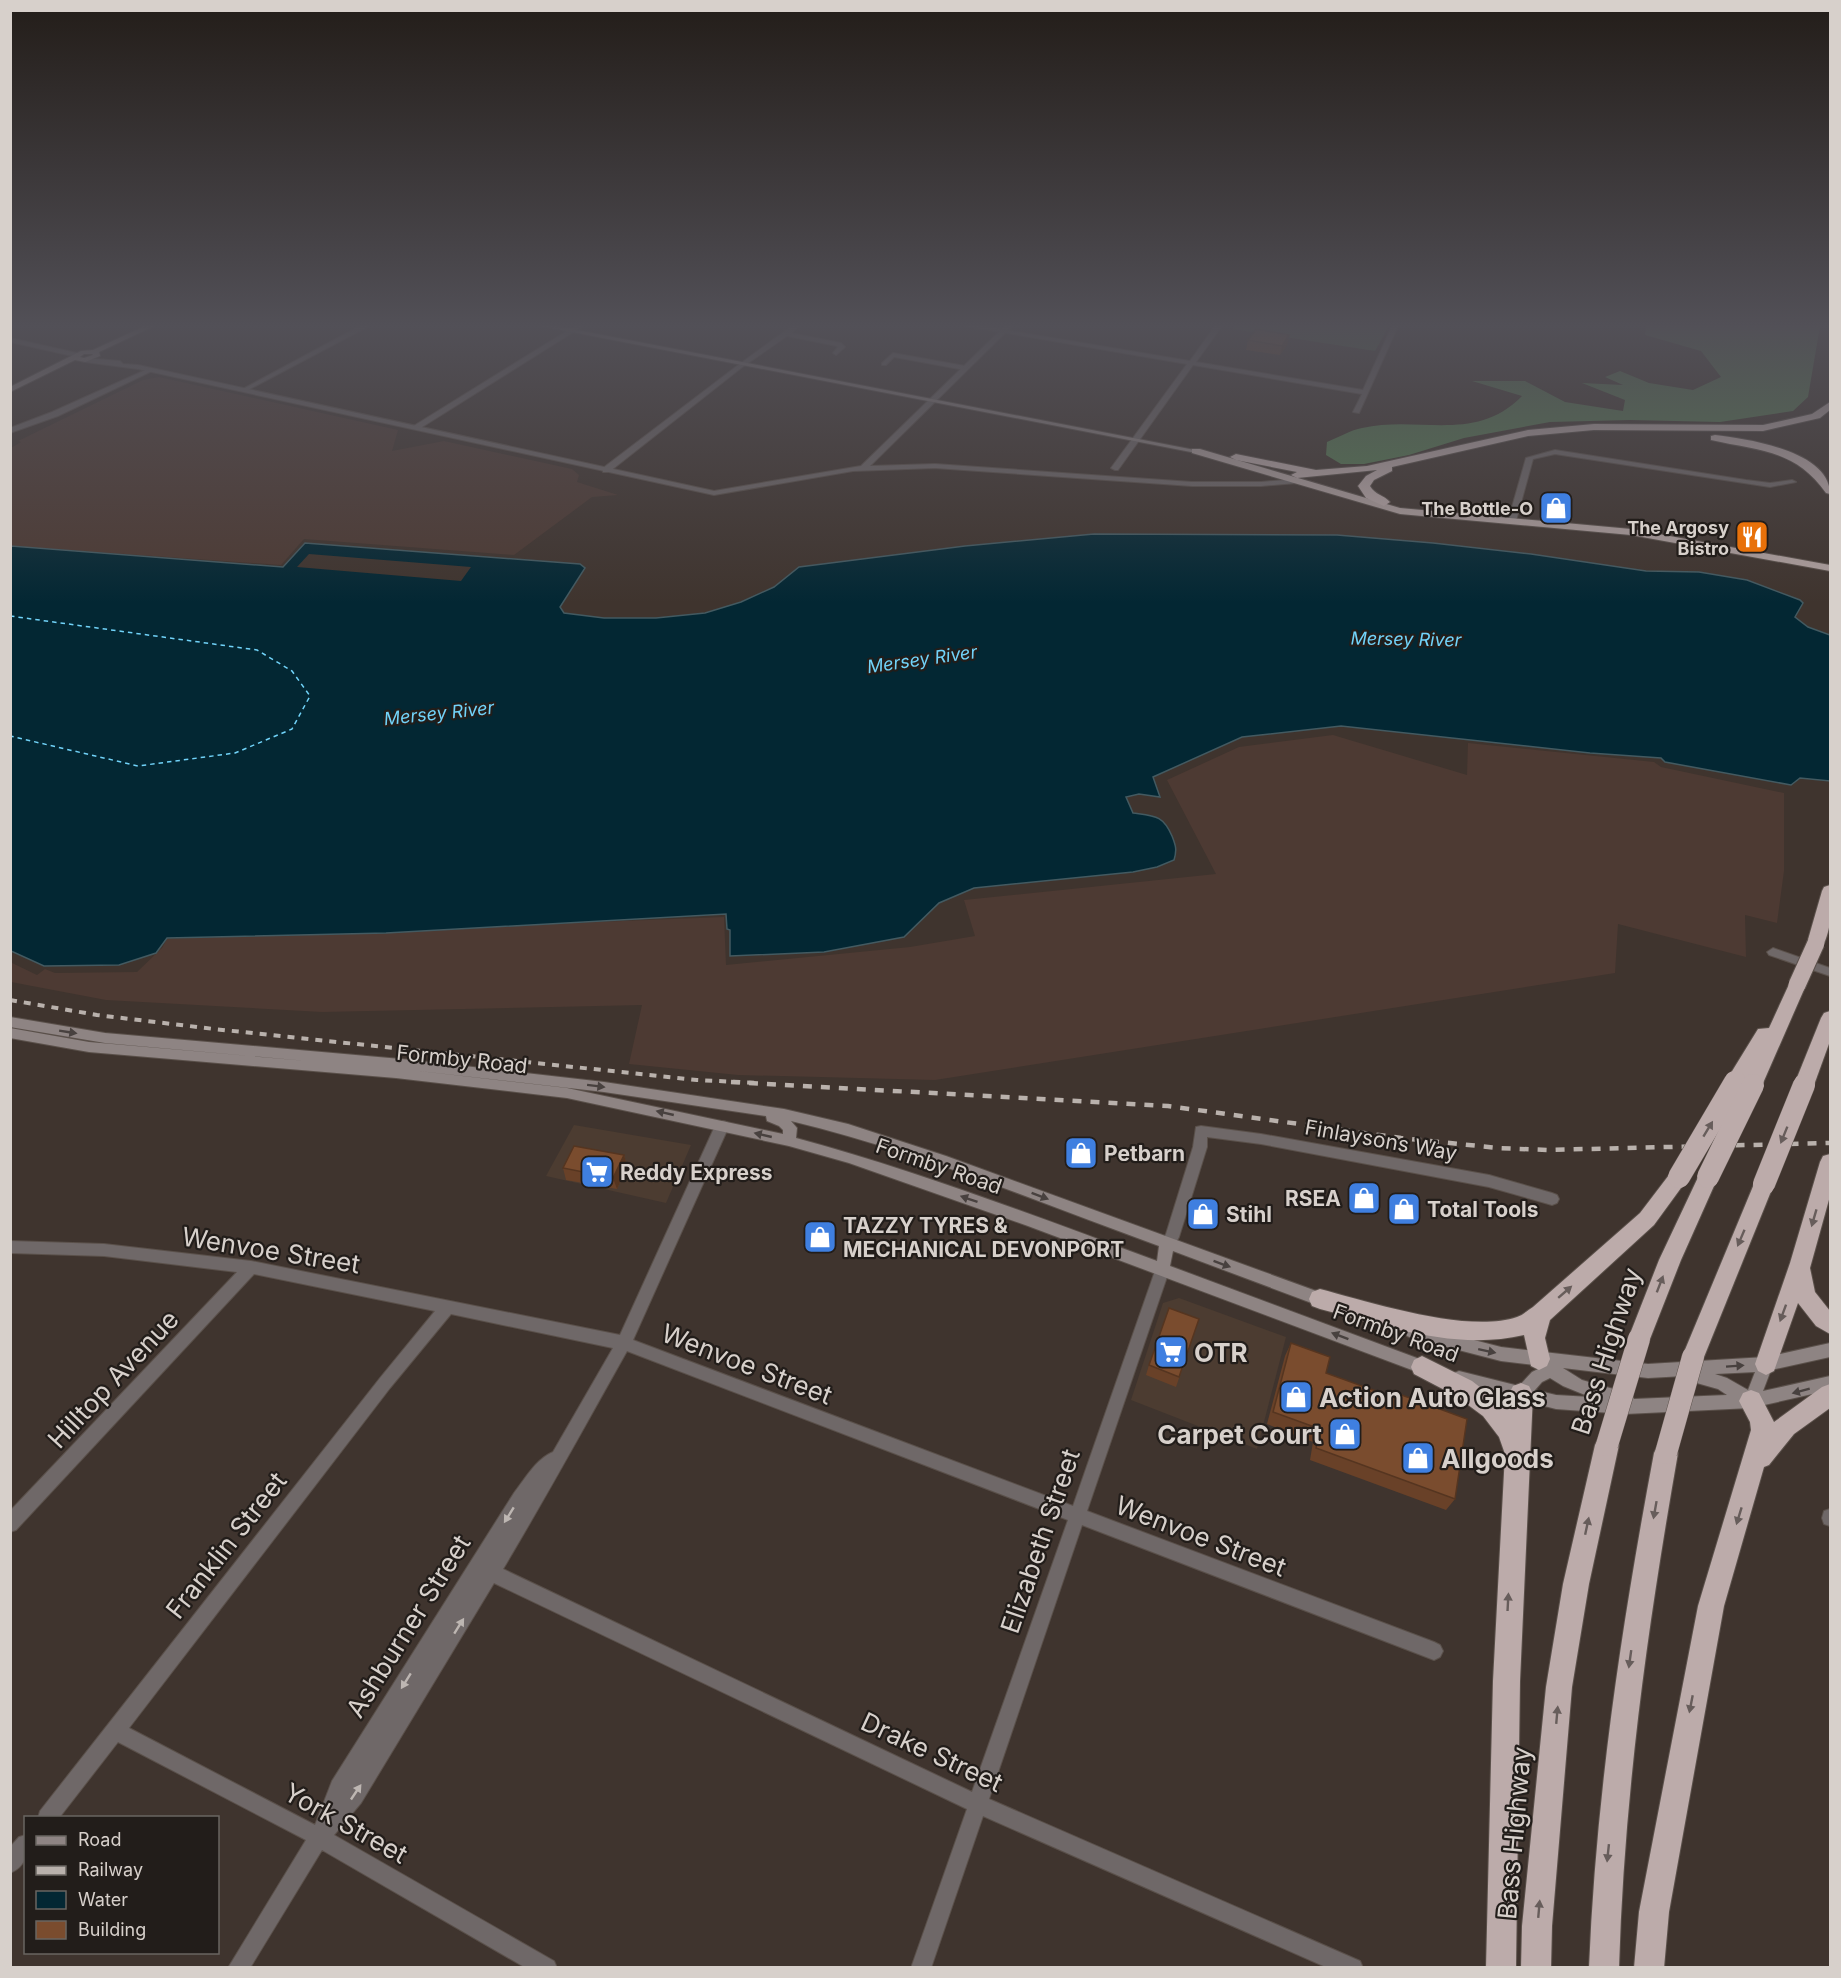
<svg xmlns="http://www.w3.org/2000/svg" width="1841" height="1978" viewBox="0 0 1841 1978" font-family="Inter,sans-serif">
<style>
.built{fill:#4c3c31}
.industrial{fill:#4d3a33}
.green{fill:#486744}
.forest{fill:#557a51}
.water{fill:#032733;stroke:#435a61;stroke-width:1.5}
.pier{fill:#3f342e}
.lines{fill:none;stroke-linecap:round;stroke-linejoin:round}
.ferry{stroke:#71d3f9;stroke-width:1.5;stroke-dasharray:4.5 4;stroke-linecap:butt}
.minor-casing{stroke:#5a504a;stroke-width:2}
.tertiary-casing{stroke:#5a504a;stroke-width:2}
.secondary-casing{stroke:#5a504a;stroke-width:2}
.trunk-casing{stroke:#5a504a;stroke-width:2}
.motorway-casing{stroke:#5a504a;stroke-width:2}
.minor{fill:#6f6868;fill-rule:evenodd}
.tertiary{fill:#6f6868;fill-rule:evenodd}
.secondary{fill:#8e8483;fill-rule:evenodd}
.trunk{fill:#b1a2a0;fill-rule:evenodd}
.motorway{fill:#bcabaa;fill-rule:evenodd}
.rail-far1{stroke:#b9b1ac;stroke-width:4;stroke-dasharray:7 7;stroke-linecap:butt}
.rail{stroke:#b9b1ac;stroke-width:4.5;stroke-dasharray:9 9;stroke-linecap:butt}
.motorway-bridge-far1-casing{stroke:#5a504a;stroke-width:19;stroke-linecap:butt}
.motorway-bridge-casing{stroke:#5a504a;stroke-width:23;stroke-linecap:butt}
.motorway-bridge-far1{stroke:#bcabaa;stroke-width:17}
.motorway-bridge{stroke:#bcabaa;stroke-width:22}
.wall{fill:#694128}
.shaded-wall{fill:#553520}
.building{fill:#7a4c2e;stroke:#553520;stroke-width:1.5}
.oneway{fill:#48413f}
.oneway2{fill:#675d5b}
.oneway3{fill:#bdb6b2}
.labels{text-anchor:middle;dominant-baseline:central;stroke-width:4.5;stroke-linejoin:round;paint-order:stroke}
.far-poi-label{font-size:18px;font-weight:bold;fill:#d7d0cb;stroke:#221d1a;text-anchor:end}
.far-water-label{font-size:18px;font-style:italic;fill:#71d3f9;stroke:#221d1a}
.street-label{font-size:21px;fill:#d7d0cb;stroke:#221d1a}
.poi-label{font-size:21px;font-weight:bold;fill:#d7d0cb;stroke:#221d1a;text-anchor:start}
.near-street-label{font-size:26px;fill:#d7d0cb;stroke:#221d1a}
.near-poi-label{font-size:26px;font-weight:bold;fill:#d7d0cb;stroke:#221d1a;text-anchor:start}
</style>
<rect width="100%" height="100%" fill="#3f342e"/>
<!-- built -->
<g class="built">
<path d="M574,1125L691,1145L666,1203L546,1176Z"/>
<path d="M1179,1298L1286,1337L1257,1449L1131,1400L1163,1303Z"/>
</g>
<!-- industrial -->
<g class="industrial">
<path d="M159,377L398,430L392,451L444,441L572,469L579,475L577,482L618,495L592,497L514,555L304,539L281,565L11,546V448L21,442L18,441L143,380Z"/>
<path d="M1333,735L1467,775L1468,743L1654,762L1661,767L1784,793V871L1777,923L1745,915L1746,957L1618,924L1615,973L935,1080L738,1075L629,1064L642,1005L322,1012L106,1000L11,982L10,962L37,975L45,969L55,973L137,972L162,948L167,939L724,917L726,965L910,947L975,936L964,900L1216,874L1167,780L1239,747Z"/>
</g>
<!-- green -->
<path class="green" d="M1234,326H1389L1375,351L1233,329Z"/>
<!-- forest -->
<path class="forest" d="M1646,326H1820L1808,397L1793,411L1720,422L1630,420L1550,422L1464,438L1409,455L1364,464H1341L1326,455L1327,442C1339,437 1351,430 1362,428C1419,415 1475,444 1522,396L1472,381H1525L1565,402L1623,411L1625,400L1582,383L1623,385L1605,377L1620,371L1649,383L1693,390L1721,377L1701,351L1645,335Z"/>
<!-- water -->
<path class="water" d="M1094,534L1337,535L1433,543L1531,554L1646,571L1699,572L1747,580L1800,600L1803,603L1795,617L1808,627L1830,635V781L1800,778L1791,785L1665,762L1661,758L1590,753L1341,726L1242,737L1153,777L1160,797L1139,794L1126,797L1133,813C1155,816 1163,815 1172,836C1176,846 1177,850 1174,860L1157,867L1133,872L974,888L939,903L904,937L824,952L730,956V930L727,929L726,914L386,933L167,938L156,953L119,965L44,966L11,951V546L283,567L305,543L580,564L585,568L560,607L564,613L604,618H656L705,613L741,602L774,587L799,567L965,546Z"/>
<!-- pier -->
<path class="pier" d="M309,554L471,567L461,581L297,567Z"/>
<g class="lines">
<!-- ferry -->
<path class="ferry" d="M10,616L257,650L292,671L310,696L292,729L235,753L138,766L10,736"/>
<defs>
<g id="minor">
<path d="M360,326H369L246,391L241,390Z"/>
<path d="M575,326H583L419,429L412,427Z"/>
<path d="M792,326H800L791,333L841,343L845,347L836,355L833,353L838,347L837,346L787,336L741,368L609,472H603V468L737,366Z"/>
<path d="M965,326H982L1190,361L1215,326H1222L1196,362L1363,390L1392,326H1398L1359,413L1353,412L1362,394L1193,365L1118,470H1115L1111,468L1187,364Z"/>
<path d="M893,353L965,366L968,368L965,370L894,357L886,365H882V363Z"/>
<path d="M150,368L153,370L152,371L58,416L10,433V428L52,412Z"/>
<path d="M1555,450L1746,480L1770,483L1792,480L1796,482L1770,487L1555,454L1533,459L1516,521L1509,523L1508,521L1526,458Z"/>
<path d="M1773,948L1830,968V976L1769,955L1767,952Z"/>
<path d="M722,1121L727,1122L729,1126L633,1340L1073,1506L1155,1271L1157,1267L1162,1265L1167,1267L1169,1271L1087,1511L1434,1642L1440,1645L1443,1651L1440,1657L1434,1660L1082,1525L989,1799L1360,1961L1363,1968H1328L983,1816L931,1968H911L967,1809L494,1583L361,1803L334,1835L554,1961L557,1968H526L322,1850L250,1968H228L306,1840L118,1742L59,1818H38L40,1811L380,1378L435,1311L254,1274L16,1530L10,1532V1511L237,1272L104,1256L10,1253V1241L104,1244L251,1261L620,1335L715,1126L717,1122ZM451,1314L613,1348L553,1452C536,1459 525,1479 514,1493L332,1781L315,1825L129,1728L390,1388ZM627,1351L1068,1520L972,1792L503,1569C546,1497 586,1424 627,1351Z"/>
<path d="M1201,1126L1261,1134L1489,1175L1552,1193L1557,1195L1559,1199L1557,1203L1552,1205L1489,1187L1261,1144L1207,1137V1147L1179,1237C1175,1245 1171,1252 1162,1248L1160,1244L1166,1234L1193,1147L1196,1127Z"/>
<path d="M1830,1509V1526L1824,1524L1822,1518L1824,1511Z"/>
<path d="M26,1835C26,1852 29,1865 10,1873V1847L19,1837Z"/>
</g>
<g id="tertiary">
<path d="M1005,326H1012L870,466L935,464L1192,482H1261L1297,479L1301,481L1297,483L1261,486H1192L935,468L853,471L714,495L138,369L85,362L82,360L85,358L120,361L123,364L138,365L714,491L861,466Z"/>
<path d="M10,338L77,353L80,355L77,357L10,342Z"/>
</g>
<g id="secondary">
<path d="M145,326H154L99,352L100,356L85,362L75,360L10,392V387L81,351L93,350ZM84,354H92L93,355L84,358L80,357Z"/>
<path d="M541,326H556L1200,451L1196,453Z"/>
<path d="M10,1017L105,1033L412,1060L604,1082L784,1109L848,1124L946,1156L1330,1296L1332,1301L1330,1306L1325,1308L1173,1251L1170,1266L1433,1364L1436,1369L1433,1374L1428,1376L1028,1226L849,1163L789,1146L567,1098L396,1078L89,1052L10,1038V1028L89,1042L307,1061L105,1043L10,1027ZM410,1070L604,1092L766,1116L767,1121L779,1126L783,1130V1134L567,1088ZM791,1121C917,1151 1038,1202 1159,1246L1157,1261C1038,1217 918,1171 796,1138L797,1128Z"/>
<path d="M1412,1324L1501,1347L1648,1364L1766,1357L1830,1343V1357L1771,1370L1763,1391L1830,1376V1390L1751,1408L1625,1414L1556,1409L1454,1383L1451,1378L1454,1373L1459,1371L1519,1386L1532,1372L1538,1369L1535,1365L1501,1361L1412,1338L1407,1336L1405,1331L1407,1326ZM1563,1368L1648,1378L1684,1376L1686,1380L1718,1389L1727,1395L1634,1399L1631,1394L1582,1380ZM1755,1372L1748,1390L1727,1378L1715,1374ZM1550,1378L1563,1386L1590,1397L1556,1395L1535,1390L1542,1382Z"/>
</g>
<path id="trunk" d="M1192,449H1200L1400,508L1631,529L1830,565V571L1631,535L1400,514L1192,453Z"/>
<g id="motorway">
<path d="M1830,402V410L1820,418L1763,431L1594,430L1528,436L1392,467V471L1374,480L1370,486C1375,495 1384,495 1390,502L1384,506L1366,498L1358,486L1366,476L1377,470L1297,478L1291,475L1297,472L1236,460L1230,457L1236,454L1316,470L1367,466L1528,430L1594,424L1763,425L1812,414Z"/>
<path d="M1715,435C1748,439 1830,451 1830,494L1826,493C1795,449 1759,451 1711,440V436Z"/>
<path d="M1830,885C1832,904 1832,930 1822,947L1816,949L1810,947L1807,943L1822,891L1824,887Z"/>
<path d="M1797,978L1803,980L1806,985L1760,1090L1753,1093L1746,1090L1743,1085L1736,1088L1729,1086L1726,1081L1758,1029L1769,1028L1791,980Z"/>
<path d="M1830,1011V1041L1814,1085L1811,1090L1804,1093L1797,1090L1794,1085L1821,1018L1824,1013Z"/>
<path d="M1830,1154V1196L1810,1268L1815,1292L1830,1311V1334L1816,1326L1798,1303L1774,1371L1766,1375L1758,1371L1755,1364L1790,1263L1820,1162L1823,1156Z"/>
<path d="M1679,1169L1686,1171L1689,1177L1654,1225L1550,1320L1545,1338L1550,1359L1547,1366L1539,1370L1531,1366L1524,1335C1456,1351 1385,1326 1320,1309L1312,1306L1309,1299L1312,1292L1320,1289C1370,1302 1468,1334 1517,1317C1523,1315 1528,1310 1533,1307L1640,1213L1672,1171Z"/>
<path d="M1708,1169L1715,1171L1718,1177L1681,1260L1650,1339L1647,1346L1639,1349L1631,1346L1628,1339L1659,1260L1701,1171Z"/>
<path d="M1764,1175L1771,1178L1774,1184L1704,1357L1701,1364L1693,1367L1685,1364L1682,1357L1754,1184L1757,1178Z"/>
<path d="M1422,1356L1472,1381L1508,1409L1509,1394L1513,1386L1521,1383L1529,1386L1533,1394L1520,1681L1516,1968H1486L1493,1681L1505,1454L1499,1437L1483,1416L1456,1396L1414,1374L1411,1367L1414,1360Z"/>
<path d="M1830,1384V1408L1794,1434L1769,1465L1764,1467L1724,1606L1669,1912L1664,1968H1634L1639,1912L1698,1606L1751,1430L1750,1422L1739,1401L1743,1393L1751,1390L1759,1393L1774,1422L1822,1387Z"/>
<path d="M1607,1433L1615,1437L1619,1445L1589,1584L1572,1687L1552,1926L1551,1968H1521L1522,1926L1546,1687L1563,1584L1595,1445L1599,1437Z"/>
<path d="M1666,1441L1674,1445L1678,1453C1648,1624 1624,1794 1619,1968H1589C1596,1794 1622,1624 1654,1453L1658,1445Z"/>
</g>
</defs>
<!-- minor casing -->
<use href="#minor" class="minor-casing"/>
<!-- tertiary casing -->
<use href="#tertiary" class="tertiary-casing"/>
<!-- secondary casing -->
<use href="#secondary" class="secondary-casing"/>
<!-- trunk casing -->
<use href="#trunk" class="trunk-casing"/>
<!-- motorway casing -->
<use href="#motorway" class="motorway-casing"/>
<!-- minor -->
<use href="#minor" class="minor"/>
<!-- tertiary -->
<use href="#tertiary" class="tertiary"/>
<!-- secondary -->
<use href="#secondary" class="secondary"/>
<!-- trunk -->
<use href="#trunk" class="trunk"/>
<!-- motorway -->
<use href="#motorway" class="motorway"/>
<!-- rail-far1 -->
<path class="rail-far1" d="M10,1000L97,1015L214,1029L697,1080L758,1083"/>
<!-- rail -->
<path class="rail" d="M731,1082L1168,1106L1401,1138L1498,1148L1547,1150L1830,1143"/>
<defs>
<g id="motorway-bridge-far1">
<path d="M1797,985L1816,943"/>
<path d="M1735,1083L1736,1081"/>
</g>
<g id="motorway-bridge">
<path d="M1679,1177L1735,1082"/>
<path d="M1708,1177L1753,1085"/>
<path d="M1764,1184L1804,1085"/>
<path d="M1607,1445L1639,1339"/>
<path d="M1666,1453L1693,1357"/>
</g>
</defs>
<!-- motorway-bridge-far1 casing -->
<use href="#motorway-bridge-far1" class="motorway-bridge-far1-casing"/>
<!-- motorway-bridge casing -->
<use href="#motorway-bridge" class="motorway-bridge-casing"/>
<!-- motorway-bridge-far1 -->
<use href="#motorway-bridge-far1" class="motorway-bridge-far1"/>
<!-- motorway-bridge -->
<use href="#motorway-bridge" class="motorway-bridge"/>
</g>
<!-- wall -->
<g class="wall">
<path d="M1289,335L1287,345L1280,355L1246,350L1248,340Z"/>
<path d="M624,1155L627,1166L617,1189L566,1180L563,1168Z"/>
<path d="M1199,1319L1176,1387L1146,1375L1149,1365Z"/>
<path d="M1291,1343L1326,1373L1396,1398L1399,1394L1455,1499L1446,1510L1310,1460L1313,1442L1267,1424L1285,1356Z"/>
</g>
<!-- shaded-wall -->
<g class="shaded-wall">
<path d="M1289,335L1287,345L1280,355L1282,346Z"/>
<path d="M624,1155L627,1166L617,1189L613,1178Z"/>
</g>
<!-- building -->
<g class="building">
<path d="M1256,329L1289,335L1282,346L1248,340Z"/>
<path d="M574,1146L624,1155L613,1178L563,1168Z"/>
<path d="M1169,1308L1199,1319L1179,1377L1149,1365Z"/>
<path d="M1291,1343L1330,1357L1326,1373L1398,1399L1399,1394L1467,1419L1455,1499L1316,1448L1320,1429L1273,1412Z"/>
</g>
<!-- one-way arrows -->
<defs><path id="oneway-solid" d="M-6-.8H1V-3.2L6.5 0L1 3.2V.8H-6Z" transform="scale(1.5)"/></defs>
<g class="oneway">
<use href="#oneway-solid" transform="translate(68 1032) rotate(9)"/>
<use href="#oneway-solid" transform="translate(596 1086) rotate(7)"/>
<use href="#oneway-solid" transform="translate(665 1113) rotate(-167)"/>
<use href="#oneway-solid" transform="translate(763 1135) rotate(-167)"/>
<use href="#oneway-solid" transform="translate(1040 1196) rotate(21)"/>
<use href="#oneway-solid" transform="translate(969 1199) rotate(-161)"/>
<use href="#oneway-solid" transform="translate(1222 1264) rotate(20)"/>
<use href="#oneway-solid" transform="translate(1340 1336) rotate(-159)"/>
<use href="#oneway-solid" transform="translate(1487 1351) rotate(12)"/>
<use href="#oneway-solid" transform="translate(1735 1366) rotate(-4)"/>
<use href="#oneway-solid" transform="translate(1801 1391) rotate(165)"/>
</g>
<g class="oneway2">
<use href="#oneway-solid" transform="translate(1708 1129) rotate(-59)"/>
<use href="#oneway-solid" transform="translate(1784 1135) rotate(112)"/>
<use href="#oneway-solid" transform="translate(1814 1218) rotate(106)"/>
<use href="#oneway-solid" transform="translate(1741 1238) rotate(113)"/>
<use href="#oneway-solid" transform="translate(1660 1284) rotate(-69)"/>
<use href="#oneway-solid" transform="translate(1565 1292) rotate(-41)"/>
<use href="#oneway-solid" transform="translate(1783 1313) rotate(110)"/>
<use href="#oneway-solid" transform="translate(1655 1510) rotate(100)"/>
<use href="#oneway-solid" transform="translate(1739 1516) rotate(107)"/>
<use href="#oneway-solid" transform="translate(1587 1526) rotate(-78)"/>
<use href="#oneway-solid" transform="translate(1508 1602) rotate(-87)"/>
<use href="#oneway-solid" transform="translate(1630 1659) rotate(98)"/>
<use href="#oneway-solid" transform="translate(1691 1704) rotate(101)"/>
<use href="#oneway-solid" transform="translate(1557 1715) rotate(-85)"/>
<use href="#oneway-solid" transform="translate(1608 1853) rotate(96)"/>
<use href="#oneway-solid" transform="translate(1539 1909) rotate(-85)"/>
</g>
<g class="oneway3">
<use href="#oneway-solid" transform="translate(509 1515) rotate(122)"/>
<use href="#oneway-solid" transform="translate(459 1626) rotate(-58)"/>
<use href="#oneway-solid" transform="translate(406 1681) rotate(122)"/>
<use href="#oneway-solid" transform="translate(356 1792) rotate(-56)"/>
</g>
<!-- sky -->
<linearGradient id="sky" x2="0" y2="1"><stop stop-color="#231d19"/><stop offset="0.54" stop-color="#525057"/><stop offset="1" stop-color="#525057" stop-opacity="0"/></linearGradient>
<rect width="1841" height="603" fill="url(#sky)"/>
<!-- icons -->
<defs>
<symbol id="shop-square" viewBox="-11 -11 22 22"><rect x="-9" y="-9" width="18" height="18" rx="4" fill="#3f7fe0" stroke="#221d1a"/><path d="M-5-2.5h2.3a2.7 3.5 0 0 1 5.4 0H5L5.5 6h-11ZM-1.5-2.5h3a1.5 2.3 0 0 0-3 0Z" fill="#fff"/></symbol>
<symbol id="restaurant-square" viewBox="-11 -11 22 22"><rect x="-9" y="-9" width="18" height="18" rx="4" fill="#e8710a" stroke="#221d1a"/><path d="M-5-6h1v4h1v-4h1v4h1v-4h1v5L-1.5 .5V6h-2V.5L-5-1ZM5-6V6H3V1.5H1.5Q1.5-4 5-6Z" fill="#fff"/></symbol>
<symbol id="supermarket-square" viewBox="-11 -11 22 22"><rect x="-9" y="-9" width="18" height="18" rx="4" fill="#3f7fe0" stroke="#221d1a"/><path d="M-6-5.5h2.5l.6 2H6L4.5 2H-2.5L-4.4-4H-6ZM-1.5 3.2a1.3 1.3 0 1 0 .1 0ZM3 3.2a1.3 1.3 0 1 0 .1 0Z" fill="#fff"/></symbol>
</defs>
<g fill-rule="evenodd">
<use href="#shop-square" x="1537" y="489" width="38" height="38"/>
<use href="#restaurant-square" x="1733" y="518" width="38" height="38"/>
<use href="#shop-square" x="1062" y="1134" width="38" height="38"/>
<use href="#supermarket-square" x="578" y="1153" width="38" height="38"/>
<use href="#shop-square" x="1345" y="1179" width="38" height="38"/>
<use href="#shop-square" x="1385" y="1190" width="38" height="38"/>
<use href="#shop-square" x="1184" y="1195" width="38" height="38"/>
<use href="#shop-square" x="801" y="1218" width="38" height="38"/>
<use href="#supermarket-square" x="1152" y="1333" width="38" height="38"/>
<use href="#shop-square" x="1277" y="1378" width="38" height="38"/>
<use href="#shop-square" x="1326" y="1415" width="38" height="38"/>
<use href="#shop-square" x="1399" y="1439" width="38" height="38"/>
</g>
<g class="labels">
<!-- far-poi labels -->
<g class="far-poi-label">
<text x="1533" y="508">The Bottle-O</text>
<text x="1729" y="527">The Argosy<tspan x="1729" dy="21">Bistro</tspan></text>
</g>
<!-- far-water labels -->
<g class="far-water-label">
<text transform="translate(1406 639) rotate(1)">Mersey River</text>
<text transform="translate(922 659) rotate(-8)">Mersey River</text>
<text transform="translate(439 713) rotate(-6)">Mersey River</text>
</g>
<!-- street labels -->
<g class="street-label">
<text transform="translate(462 1059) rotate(6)">Formby Road</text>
<text transform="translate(1381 1140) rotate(10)">Finlaysons Way</text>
<text transform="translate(939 1166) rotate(19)">Formby Road</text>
<text transform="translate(1396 1333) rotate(20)">Formby Road</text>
</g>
<!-- poi labels -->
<g class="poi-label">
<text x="1104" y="1153">Petbarn</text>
<text x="620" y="1172">Reddy Express</text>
<text x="1341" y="1198" text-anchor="end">RSEA</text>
<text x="1427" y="1209">Total Tools</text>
<text x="1226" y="1214">Stihl</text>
<text x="843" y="1225">TAZZY TYRES &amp;<tspan x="843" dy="24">MECHANICAL DEVONPORT</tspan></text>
</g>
<!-- near-street labels -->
<g class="near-street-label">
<text transform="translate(271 1250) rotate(9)">Wenvoe Street</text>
<text transform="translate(1606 1351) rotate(-72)">Bass Highway</text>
<text transform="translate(747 1364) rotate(21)">Wenvoe Street</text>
<text transform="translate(113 1379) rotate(-47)">Hilltop Avenue</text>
<text transform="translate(1201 1536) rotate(21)">Wenvoe Street</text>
<text transform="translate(1040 1541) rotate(-71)">Elizabeth Street</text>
<text transform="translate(226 1545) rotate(-52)">Franklin Street</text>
<text transform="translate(408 1626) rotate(-58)">Ashburner Street</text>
<text transform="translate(932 1752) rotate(25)">Drake Street</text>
<text transform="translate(346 1823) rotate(29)">York Street</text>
<text transform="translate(1514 1833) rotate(-85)">Bass Highway</text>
</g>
<!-- near-poi labels -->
<g class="near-poi-label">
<text x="1194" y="1352">OTR</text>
<text x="1319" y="1397">Action Auto Glass</text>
<text x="1322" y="1434" text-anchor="end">Carpet Court</text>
<text x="1441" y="1458">Allgoods</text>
</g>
</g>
<!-- border -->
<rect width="1841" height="1978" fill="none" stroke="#d7d0cb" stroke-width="24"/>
<!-- legend -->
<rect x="24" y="1816" width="195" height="138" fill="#221d1a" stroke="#6a6561" stroke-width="1.5"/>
<rect x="36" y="1836" width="30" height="9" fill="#8e8483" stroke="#6a6561" stroke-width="1.5"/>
<text x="78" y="1846" font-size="18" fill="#d7d0cb">Road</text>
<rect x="36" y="1866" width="30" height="9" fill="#b9b1ac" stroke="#6a6561" stroke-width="1.5"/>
<text x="78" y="1876" font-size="18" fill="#d7d0cb">Railway</text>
<rect x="36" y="1891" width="30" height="18" fill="#032733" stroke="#6a6561" stroke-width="1.5"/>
<text x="78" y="1906" font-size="18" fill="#d7d0cb">Water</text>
<rect x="36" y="1921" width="30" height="18" fill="#7a4c2e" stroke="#6a6561" stroke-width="1.5"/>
<text x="78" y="1936" font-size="18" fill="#d7d0cb">Building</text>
</svg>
